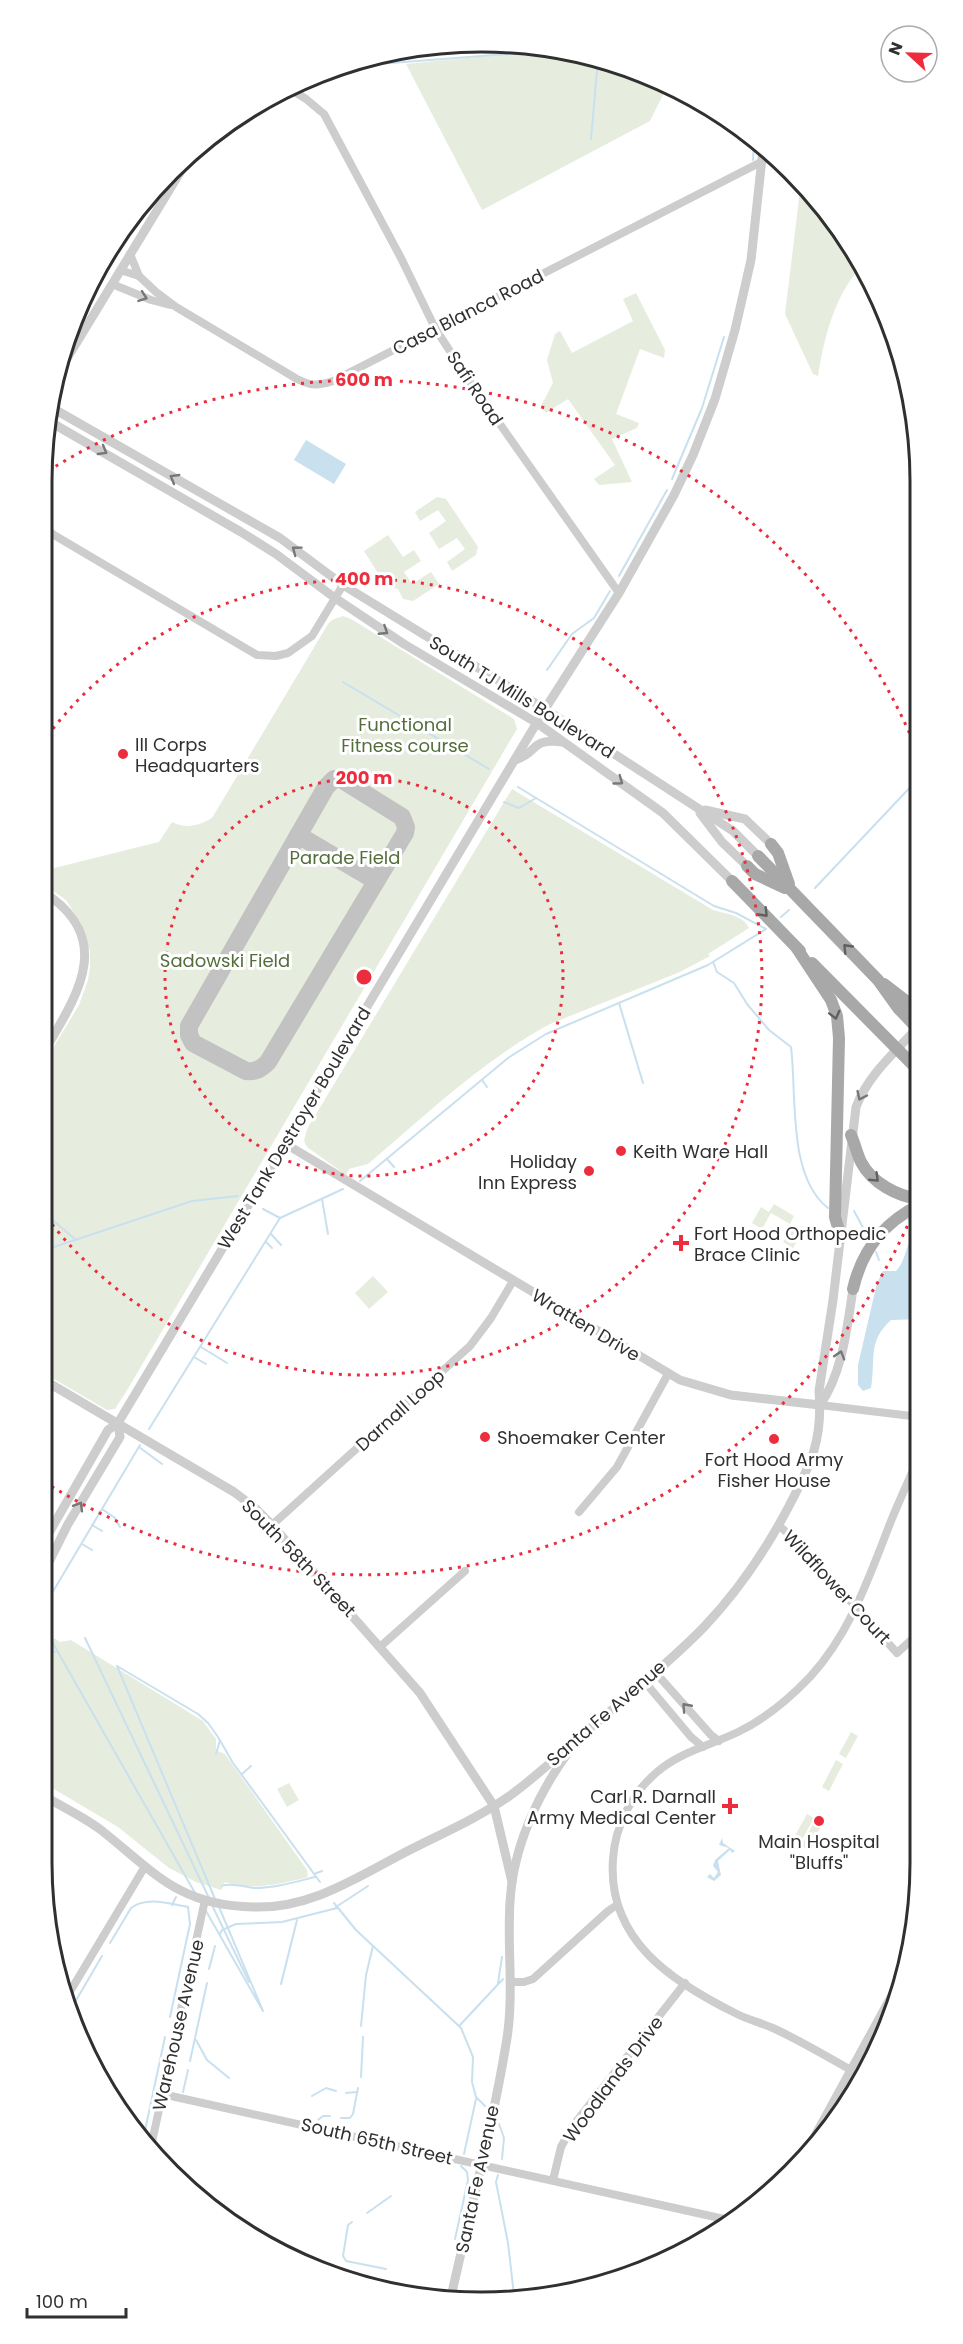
<svg xmlns="http://www.w3.org/2000/svg" width="963" height="2344" viewBox="0 0 963 2344" font-family="Poppins,sans-serif">
<style>
.green{fill:#e6edde}
.water{fill:#c9e0ee}
.lines{fill:none;stroke-linecap:round;stroke-linejoin:round}
.stream{stroke:#c9e0ee;stroke-width:2}
.taxiway{stroke:#c2c2c2;stroke-width:18}
.minor{stroke:#cdcdcd;stroke-width:8}
.tertiary{stroke:#cdcdcd;stroke-width:9}
.primary{stroke:#a8a8a8;stroke-width:12}
.oneway{stroke:#777}
.oneway2{stroke:#606060}
.ring{fill:none;stroke:#ec2d3d;stroke-width:3;stroke-dasharray:3 6}
.poi-dot{fill:#ec2d3d;stroke:#fff;stroke-width:2}
.labels{text-anchor:middle;dominant-baseline:central;stroke-width:6;stroke-linejoin:round;paint-order:stroke}
.street-label{font-size:18px;fill:#303030;stroke:#fff}
.park-label{font-size:18px;fill:#536e3b;stroke:#fff}
.poi-label{font-size:18px;fill:#303030;stroke:#fff;text-anchor:start}
.rim{fill:none;stroke:#303030;stroke-width:3}
.centre{fill:#ec2d3d;stroke:#fff;stroke-width:3}
.ring-label{font-size:18px;text-anchor:middle;font-weight:bold;fill:#ec2d3d;stroke:#fff;stroke-width:6;stroke-linejoin:round;paint-order:stroke}
</style>
<rect width="100%" height="100%" fill="#fff"/>
<!-- green -->
<g class="green">
<path d="M554,49L622,65L667,87L650,121L482,210L406,64Z"/>
<path d="M801,182L812,192L860,268C834,297 824,338 818,376L813,374L785,314Z"/>
<path d="M636,293L665,350L664,358L640,349L616,414L639,423L637,428L612,439L632,482L599,485L594,479L615,465L568,399L546,413L541,406L553,383L547,360L555,334L560,331L572,353L633,321L623,299Z"/>
<path d="M437,497L446,499L478,547L476,555L452,571L447,562L465,549L457,538L439,549L429,533L446,521L438,510L420,521L415,512Z"/>
<path d="M388,535L403,557L414,550L421,561L404,572L412,584L431,572L439,584L413,601L403,599L398,589L380,586L381,578L364,551Z"/>
<path d="M343,616L351,619L514,719L517,729L126,1392L115,1409L107,1410L42,1372V1066L79,1005L88,980L90,967V951L80,922L66,900L42,883V871L159,842L172,822C186,829 198,826 212,818L328,624L332,620Z"/>
<path d="M512,789L713,910C726,914 743,915 749,928L708,954L710,956L680,972L550,1024C483,1060 426,1115 368,1164L349,1169L346,1175L307,1147L304,1141L307,1129Z"/>
<path d="M774,1204L794,1216L790,1224L771,1213L762,1229L752,1223L761,1207L769,1212Z"/>
<path d="M794,1225L803,1230L793,1248L783,1242Z"/>
<path d="M373,1276L388,1292L369,1309L355,1293Z"/>
<path d="M54,1638L60,1642L71,1640L203,1721L216,1739V1750L225,1754L307,1870L308,1877C282,1884 251,1891 225,1882L221,1890L196,1882L169,1868L118,1827L42,1782V1661Z"/>
<path d="M851,1732L858,1736L846,1758L839,1754Z"/>
<path d="M836,1760L843,1764L829,1791L822,1787Z"/>
<path d="M289,1783L299,1800L287,1807L277,1789Z"/>
<path d="M807,1814L814,1818L799,1845L792,1841Z"/>
<path d="M816,1819L823,1823L808,1850L801,1846Z"/>
</g>
<!-- water -->
<g class="water">
<path d="M306,440L346,464L334,484L294,460Z"/>
<path d="M919,1230L920,1319L891,1320C867,1342 876,1358 871,1388L863,1391L858,1385V1365L877,1283L883,1271H896C908,1259 904,1241 919,1230Z"/>
<path d="M722,1838L723,1843L735,1851L732,1853L730,1850L718,1861L721,1875L714,1881L707,1877L710,1874L714,1878L718,1872L713,1866L715,1860L729,1848L719,1845Z"/>
</g>
<g class="lines">
<!-- stream -->
<g class="stream">
<path d="M495,44L500,55"/>
<path d="M340,67L557,50"/>
<path d="M238,118H242L256,106"/>
<path d="M591,139L598,59"/>
<path d="M753,160L754,141"/>
<path d="M672,479L702,408L724,337"/>
<path d="M619,576L667,490"/>
<path d="M547,670L572,634L594,618L610,591"/>
<path d="M343,682L489,769"/>
<path d="M504,802L519,808L536,798"/>
<path d="M815,888L918,779"/>
<path d="M781,917L789,910"/>
<path d="M713,962L717,972L734,983L747,1004L769,1030L791,1047C797,1094 787,1176 828,1208"/>
<path d="M619,1003L643,1083"/>
<path d="M482,1080L487,1087"/>
<path d="M387,1159L394,1167"/>
<path d="M360,1181L508,1058L546,1034L708,965L766,929L736,913L714,906L518,787"/>
<path d="M322,1199L328,1234"/>
<path d="M263,1209L280,1218"/>
<path d="M42,1211L76,1240"/>
<path d="M854,1211L867,1235"/>
<path d="M271,1234L281,1245"/>
<path d="M266,1242L272,1248"/>
<path d="M42,1251L192,1201L238,1196"/>
<path d="M876,1252L879,1260"/>
<path d="M201,1347L227,1363"/>
<path d="M194,1357L206,1364"/>
<path d="M149,1429L280,1218L343,1189"/>
<path d="M139,1447L162,1464"/>
<path d="M102,1509L115,1518L120,1527"/>
<path d="M92,1525L102,1531"/>
<path d="M82,1544L92,1550"/>
<path d="M42,1610L140,1445"/>
<path d="M42,1624L195,1893"/>
<path d="M85,1638L209,1898"/>
<path d="M46,1647L55,1652"/>
<path d="M216,1754L220,1740"/>
<path d="M242,1774L251,1766"/>
<path d="M314,1874L322,1871"/>
<path d="M222,1886C229,1882 245,1887 254,1888C275,1888 295,1882 315,1877"/>
<path d="M215,1899L117,1666L198,1714L208,1723L218,1737L233,1763L320,1882"/>
<path d="M334,1903L356,1930L461,2028L473,2057L472,2082L476,2097L485,2106"/>
<path d="M172,1905L176,1897"/>
<path d="M212,1905L249,1982"/>
<path d="M336,1907L368,1886"/>
<path d="M206,1911L263,2011L219,1907"/>
<path d="M220,1934L222,1930L236,1924L282,1922L337,1908"/>
<path d="M110,1943L131,1908C147,1896 170,1904 188,1907"/>
<path d="M209,1969L215,1946"/>
<path d="M498,1983L502,1957"/>
<path d="M281,1984L297,1920"/>
<path d="M71,2009L102,1956"/>
<path d="M170,2017L190,1924L188,1907"/>
<path d="M460,2025L503,1979"/>
<path d="M361,2026L366,1975L373,1946"/>
<path d="M196,2040L207,2060L229,2078"/>
<path d="M190,2061L207,1983"/>
<path d="M361,2077L363,2037"/>
<path d="M183,2092L188,2070"/>
<path d="M346,2093L357,2092"/>
<path d="M312,2096L326,2088L336,2091"/>
<path d="M341,2118H350L353,2114L358,2088"/>
<path d="M318,2120L323,2116H330"/>
<path d="M499,2124L504,2138L502,2159"/>
<path d="M143,2140L165,2037"/>
<path d="M464,2154L476,2099"/>
<path d="M498,2175L496,2182L508,2243L514,2295"/>
<path d="M367,2213L391,2196"/>
<path d="M352,2222L348,2225L343,2256L346,2261L386,2269"/>
<path d="M455,2239L468,2180L467,2172L461,2166"/>
</g>
<!-- taxiway -->
<g class="taxiway">
<path d="M334,779H341L402,817L406,827L405,833L268,1062C261,1069 256,1072 246,1071L193,1043L189,1035V1026L326,787Z"/>
<path d="M298,835L376,881"/>
</g>
<!-- minor -->
<g class="minor">
<path d="M287,87L306,99L324,114L401,258L435,328L466,376L619,593"/>
<path d="M130,254L139,276"/>
<path d="M120,270L139,276L156,292L176,307L297,379C311,386 318,386 333,381L763,161"/>
<path d="M112,284L151,300L170,305"/>
<path d="M42,526L54,535L257,655L276,656L288,653L312,636L343,585"/>
<path d="M820,1405L920,1417"/>
<path d="M579,1512L617,1467L668,1374"/>
<path d="M272,1525L470,1346L491,1318L513,1281"/>
<path d="M779,1526L794,1538L897,1653L920,1632"/>
<path d="M381,1646L465,1571"/>
<path d="M655,1672L711,1735L719,1741"/>
<path d="M644,1681L691,1737L703,1747"/>
<path d="M511,1982H524L533,1979L608,1911L617,1905"/>
<path d="M65,2000L144,1868"/>
<path d="M851,2070C826,2056 801,2041 775,2029C762,2023 749,2020 737,2014C672,1982 607,1940 613,1859C615,1826 632,1793 657,1772C680,1752 711,1745 738,1732C765,1719 789,1699 810,1677C851,1632 869,1577 891,1521C900,1499 910,1477 920,1455"/>
<path d="M162,2094L733,2221"/>
<path d="M150,2151L205,1900"/>
<path d="M804,2155L902,1976"/>
<path d="M553,2180L561,2147L572,2127L685,1983"/>
</g>
<!-- tertiary -->
<g class="tertiary">
<path d="M60,370L190,156"/>
<path d="M54,409L280,538L343,585L545,709L733,831L758,856"/>
<path d="M52,423L241,532L276,554L335,598L404,644L537,723L663,813L732,881"/>
<path d="M515,760C539,753 529,738 562,742"/>
<path d="M705,810L745,819L771,844"/>
<path d="M700,813L722,842L747,866"/>
<path d="M42,891C118,939 76,997 42,1055"/>
<path d="M284,1143L680,1380L731,1395L820,1405"/>
<path d="M42,1379L234,1492L255,1508L272,1525L420,1693L494,1806L512,1882"/>
<path d="M820,1405C843,1372 847,1327 853,1289"/>
<path d="M42,1545L108,1430L118,1423L545,709L619,593L674,495L693,455L715,399L735,330L751,260L763,149"/>
<path d="M42,1576L68,1524L120,1437L118,1423"/>
<path d="M42,1795C61,1806 84,1817 101,1830C154,1872 179,1906 253,1907C308,1909 353,1880 400,1855C436,1836 475,1820 508,1797C539,1775 571,1744 601,1719C636,1689 672,1660 704,1627C738,1591 766,1550 789,1506C811,1464 823,1440 819,1391L833,1300L856,1107C868,1075 895,1052 919,1026"/>
<path d="M451,2297C470,2211 493,2125 507,2038C514,1993 507,1947 510,1902C513,1846 539,1791 572,1747"/>
</g>
<!-- primary -->
<g class="primary">
<path d="M771,844L778,853L789,884"/>
<path d="M758,856L878,980L898,1008L919,1030"/>
<path d="M747,866L755,874L785,888"/>
<path d="M732,881L800,951"/>
<path d="M796,947L831,1000L837,1016L839,1038L835,1217L841,1238"/>
<path d="M812,963L919,1071"/>
<path d="M884,984L919,1011"/>
<path d="M851,1135C855,1144 857,1154 861,1162C872,1183 897,1196 919,1199"/>
<path d="M853,1289C862,1250 883,1223 919,1205"/>
</g>
</g>
<!-- one-way arrows -->
<defs><path id="oneway-chevron" d="M-2-3.5L2.5 0L-2 3.5" fill="none" stroke-width="1.6" stroke-linecap="round" stroke-linejoin="round" transform="scale(1.5)"/></defs>
<g class="oneway">
<use href="#oneway-chevron" transform="translate(143 297) rotate(20)"/>
<use href="#oneway-chevron" transform="translate(103 451) rotate(30)"/>
<use href="#oneway-chevron" transform="translate(174 478) rotate(-150)"/>
<use href="#oneway-chevron" transform="translate(296 550) rotate(-143)"/>
<use href="#oneway-chevron" transform="translate(384 631) rotate(33)"/>
<use href="#oneway-chevron" transform="translate(619 781) rotate(36)"/>
<use href="#oneway-chevron" transform="translate(861 1096) rotate(115)"/>
<use href="#oneway-chevron" transform="translate(840 1355) rotate(-73)"/>
<use href="#oneway-chevron" transform="translate(79 1506) rotate(-59)"/>
<use href="#oneway-chevron" transform="translate(686 1707) rotate(-132)"/>
</g>
<g class="oneway2">
<use href="#oneway-chevron" transform="translate(764 913) rotate(46)"/>
<use href="#oneway-chevron" transform="translate(847 948) rotate(-134)"/>
<use href="#oneway-chevron" transform="translate(835 1015) rotate(76)"/>
<use href="#oneway-chevron" transform="translate(875 1178) rotate(44)"/>
</g>
<!-- distance rings -->
<g class="ring">
<circle cx="364" cy="977" r="199"/>
<path d="M42 743A398 398 0 1 1 42 1211"/>
<path d="M918 1201A597 597 0 0 1 43 1481M48 471A597 597 0 0 1 918 753"/>
</g>
<!-- markers -->
<g class="poi-dot">
<circle cx="123" cy="754" r="6"/>
<circle cx="621" cy="1151" r="6"/>
<circle cx="589" cy="1171" r="6"/>
<path d="M678 1234h6v6h6v6h-6v6h-6v-6h-6v-6h6z"/>
<circle cx="485" cy="1437" r="6"/>
<circle cx="774" cy="1439" r="6"/>
<path d="M727 1797h6v6h6v6h-6v6h-6v-6h-6v-6h6z"/>
<circle cx="819" cy="1821" r="6"/>
</g>
<g class="labels">
<!-- street labels -->
<g class="street-label">
<text transform="translate(468 312) rotate(-27)">Casa Blanca Road</text>
<text transform="translate(475 388) rotate(56)">Safi Road</text>
<text transform="translate(522 697) rotate(32)">South TJ Mills Boulevard</text>
<text transform="translate(294 1128) rotate(-59)">West Tank Destroyer Boulevard</text>
<text transform="translate(586 1325) rotate(31)">Wratten Drive</text>
<text transform="translate(400 1410) rotate(-42)">Darnall Loop</text>
<text transform="translate(299 1558) rotate(46)">South 58th Street</text>
<text transform="translate(837 1587) rotate(47)">Wildflower Court</text>
<text transform="translate(606 1713) rotate(-41)">Santa Fe Avenue</text>
<text transform="translate(178 2025) rotate(-77)">Warehouse Avenue</text>
<text transform="translate(613 2079) rotate(-53)">Woodlands Drive</text>
<text transform="translate(377 2141) rotate(13)">South 65th Street</text>
<text transform="translate(477 2179) rotate(-78)">Santa Fe Avenue</text>
</g>
<!-- park labels -->
<g class="park-label">
<text x="405" y="724">Functional<tspan x="405" dy="21">Fitness course</tspan></text>
<text x="345" y="857">Parade Field</text>
<text x="225" y="960">Sadowski Field</text>
</g>
<!-- poi labels -->
<g class="poi-label">
<text x="135" y="744">III Corps<tspan x="135" dy="21">Headquarters</tspan></text>
<text x="633" y="1151">Keith Ware Hall</text>
<text x="577" y="1161" text-anchor="end">Holiday<tspan x="577" dy="21">Inn Express</tspan></text>
<text x="694" y="1233">Fort Hood Orthopedic<tspan x="694" dy="21">Brace Clinic</tspan></text>
<text x="497" y="1437">Shoemaker Center</text>
<text x="774" y="1459" text-anchor="middle">Fort Hood Army<tspan x="774" dy="21">Fisher House</tspan></text>
<text x="716" y="1796" text-anchor="end">Carl R. Darnall<tspan x="716" dy="21">Army Medical Center</tspan></text>
<text x="819" y="1841" text-anchor="middle">Main Hospital<tspan x="819" dy="21">"Bluffs"</tspan></text>
</g>
</g>
<!-- crop -->
<path d="M0 0H963V2344H0ZM481 52H481A429 429 0 0 1 910 481V1863A429 429 0 0 1 481 2292H481A429 429 0 0 1 52 1863V481A429 429 0 0 1 481 52Z" fill="#fff" fill-rule="evenodd"/>
<path class="rim" d="M481 52H481A429 429 0 0 1 910 481V1863A429 429 0 0 1 481 2292H481A429 429 0 0 1 52 1863V481A429 429 0 0 1 481 52Z"/>
<circle cx="364" cy="977" r="9" class="centre"/>
<g class="ring-label">
<text x="364" y="386">600 m</text>
<text x="364" y="585">400 m</text>
<text x="364" y="784">200 m</text>
</g>
<!-- north arrow -->
<g transform="translate(909 54) rotate(292)"><circle r="28" fill="#ffffff" stroke="#acacac" stroke-width="1.5"/>
<path d="M0-4.5L10 22L0 15L-10 22Z" fill="#ec2d3d"/>
<text y="-9" font-size="16" font-weight="bold" text-anchor="middle" fill="#303030">N</text>
</g>
<!-- scale -->
<path d="M27 2308v9h99v-9" fill="none" stroke="#303030" stroke-width="3"/>
<text x="36" y="2308" font-size="18" fill="#303030" stroke="#ffffff" stroke-width="4.5" paint-order="stroke">100 m</text>
</svg>
